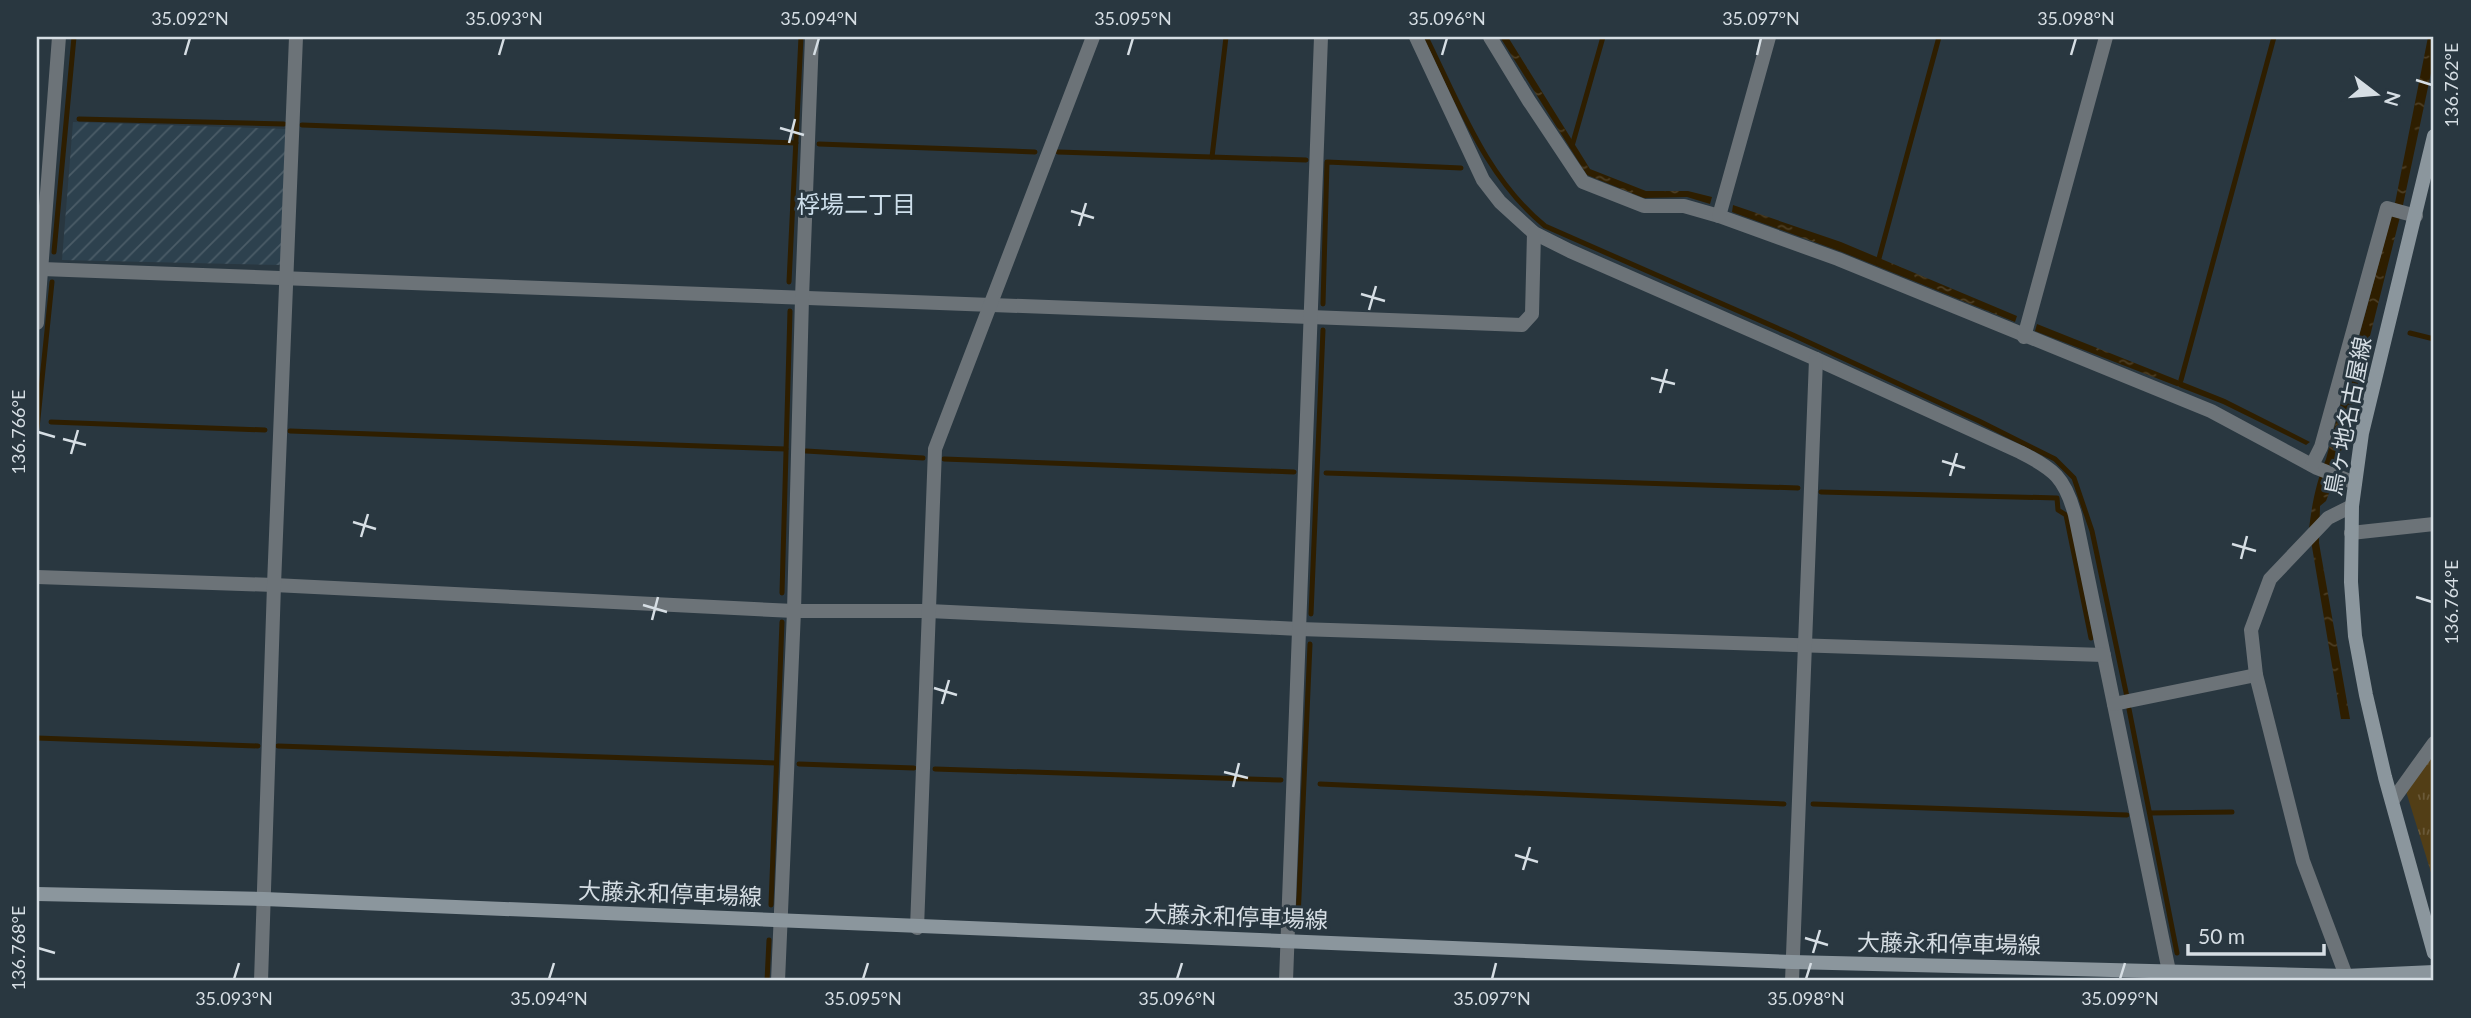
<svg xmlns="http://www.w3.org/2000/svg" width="2471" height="1018" viewBox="0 0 2471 1018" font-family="Lato,'Noto Sans JP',sans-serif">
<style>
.industrial{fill:url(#industrial-furrows)}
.park{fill:url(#park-tufts)}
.water{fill:url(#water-ripples)}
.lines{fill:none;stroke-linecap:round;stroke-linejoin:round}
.stream{stroke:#2e1e00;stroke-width:5}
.street{stroke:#6c7378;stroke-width:14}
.secondary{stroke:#8b969d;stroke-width:14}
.ticks{fill:none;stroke:#d6dee4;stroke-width:2.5}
.labels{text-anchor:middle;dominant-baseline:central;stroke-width:6;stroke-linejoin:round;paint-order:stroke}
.street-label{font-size:23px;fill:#d6dee4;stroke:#293740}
.neighbourhood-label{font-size:24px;fill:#cddeea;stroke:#293740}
.neatline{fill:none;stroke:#d6dee4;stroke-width:2.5}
.ticks-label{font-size:18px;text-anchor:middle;fill:#d6dee4}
</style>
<defs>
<pattern id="industrial-furrows" width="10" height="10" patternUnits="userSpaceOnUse" patternTransform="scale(1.75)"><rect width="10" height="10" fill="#2d414e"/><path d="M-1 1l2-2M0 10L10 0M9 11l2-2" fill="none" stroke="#4b5c67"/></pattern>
<pattern id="park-tufts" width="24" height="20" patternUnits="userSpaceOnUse" patternTransform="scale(1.75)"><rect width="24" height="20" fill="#523e16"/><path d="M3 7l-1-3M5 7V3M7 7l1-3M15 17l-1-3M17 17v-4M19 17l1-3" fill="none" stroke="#6a5938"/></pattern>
<pattern id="water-ripples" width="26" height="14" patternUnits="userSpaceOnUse" patternTransform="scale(1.75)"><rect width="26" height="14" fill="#2e1e00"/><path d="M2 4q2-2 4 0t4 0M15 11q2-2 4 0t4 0" fill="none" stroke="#4c3e25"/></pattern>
</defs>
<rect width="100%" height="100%" fill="#293740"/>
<!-- industrial -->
<path class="industrial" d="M73,122L286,129L281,265L62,260Z"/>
<!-- park -->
<path class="park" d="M2434,750V882L2405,788Z"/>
<!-- water -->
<g class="water">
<path d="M1500,37H1508L1590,169L1646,191H1688L1712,197L1710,204L1687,197L1644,198L1587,175Z"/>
<path d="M2428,37H2434V59L2403,205L2333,483L2326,501L2320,506L2319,543L2350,719H2341L2309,529C2312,504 2316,482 2326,459L2395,203Z"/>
<path d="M1733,205L1841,242L2017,316L2015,322L1842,252L1732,212Z"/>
<path d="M2037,324L2225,399L2310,442L2306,445L2223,404L2035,331Z"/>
</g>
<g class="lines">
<!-- stream -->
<g class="stream">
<path d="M1426,37C1459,103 1486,178 1545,226L1793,335L1979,421L2055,459L2074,478L2092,531L2127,697"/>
<path d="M79,119L284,124"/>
<path d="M302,125L796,143"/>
<path d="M819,144L1035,152"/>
<path d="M1572,146L1603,37"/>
<path d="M1058,152L1306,160"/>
<path d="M1212,157L1226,37"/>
<path d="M54,252L74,37"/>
<path d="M1878,262L1939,37"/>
<path d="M789,282L801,37"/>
<path d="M1323,304L1327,162L1461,168"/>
<path d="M2410,333L2434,339"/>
<path d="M2181,380L2274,37"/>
<path d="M51,422L265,430"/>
<path d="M37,428L52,282"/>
<path d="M290,431L786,449"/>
<path d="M806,451L923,458"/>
<path d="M944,459L1294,472"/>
<path d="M1326,473L1798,488"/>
<path d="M1821,492L2057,498L2058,510L2066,515L2091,638"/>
<path d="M782,593L790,311"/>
<path d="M1311,614L1323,330"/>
<path d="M2129,709L2177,953"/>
<path d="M37,738L258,746"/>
<path d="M278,746L776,763"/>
<path d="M799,764L914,768"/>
<path d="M935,769L1281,780"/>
<path d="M1320,784L1784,804"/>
<path d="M1813,804L2127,815"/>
<path d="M2150,813L2232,812"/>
<path d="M771,905L782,622"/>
<path d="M1298,919L1310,644"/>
<path d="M767,981L769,940"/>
</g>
<!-- street -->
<g class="street">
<path d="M1416,37L1483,180L1500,202L1534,233L1570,251L1816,359L2020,452C2054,469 2065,478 2075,515L2171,981"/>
<path d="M1490,37L1529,101L1583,182L1644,206H1684L1719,216L1838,259L2211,411L2317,468L2355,483"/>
<path d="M1719,216L1769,37"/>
<path d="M42,269L1522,325L1532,314L1534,233"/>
<path d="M37,323L59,37"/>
<path d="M2024,337L2106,37"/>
<path d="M2312,465L2321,447L2387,208L2416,216"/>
<path d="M2351,533L2434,524"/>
<path d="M37,577L274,585L794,611H929L1299,629L2104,655"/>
<path d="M2114,704L2256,675"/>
<path d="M2393,800L2434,743"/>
<path d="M917,928L935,449L1093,37"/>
<path d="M261,981L274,585L296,37"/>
<path d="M778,981L794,611L802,298L812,37"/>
<path d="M1286,981L1321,37"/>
<path d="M1792,981L1816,359"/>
<path d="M2348,981L2303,861L2256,675L2251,630L2270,579L2328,518L2352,506"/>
</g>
<!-- secondary -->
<g class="secondary">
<path d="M2434,136L2362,433L2352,506L2351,582L2355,636L2366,695L2385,777L2434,953"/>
<path d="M37,894L264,899L1792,962L2346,976L2434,972"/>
</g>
</g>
<!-- ticks -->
<path class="ticks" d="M185,55L190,38M499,55L504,38M814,55L819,38M1128,55L1133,38M1442,55L1447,38M1757,55L1761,38M2071,55L2076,38M2416,80L2432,85M780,128L804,135M789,143L795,119M1071,211L1094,218M1079,226L1086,203M1361,294L1385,301M1369,310L1376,286M1651,378L1675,384M1660,393L1667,369M38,432L55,437M63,439L86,445M71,454L78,430M1942,461L1965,468M1950,476L1957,453M353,522L376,529M361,537L368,514M2232,544L2256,551M2241,559L2247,536M2416,597L2432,602M643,605L667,612M652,620L658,597M934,688L957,695M942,704L949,680M1224,772L1248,778M1233,787L1239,763M1515,855L1538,862M1523,870L1530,847M1805,938L1828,945M38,948L55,953M1813,953L1820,930M234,979L239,963M549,979L554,963M863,979L868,963M1177,979L1182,963M1492,979L1496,963M1806,979L1811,963M2120,979L2125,963"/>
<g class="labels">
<!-- street labels -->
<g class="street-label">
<text transform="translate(2347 416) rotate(-79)">鳥ヶ地名古屋線</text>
<text transform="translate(670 893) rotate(2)">大藤永和停車場線</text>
<text transform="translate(1236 916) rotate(2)">大藤永和停車場線</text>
<text transform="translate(1949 943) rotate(1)">大藤永和停車場線</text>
</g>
<!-- neighbourhood labels -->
<g class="neighbourhood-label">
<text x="856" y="203">桴場二丁目</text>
</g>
</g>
<!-- border -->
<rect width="2471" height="1018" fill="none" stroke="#293740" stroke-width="77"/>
<!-- north arrow -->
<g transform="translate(2376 94) rotate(106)" stroke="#293740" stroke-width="5" paint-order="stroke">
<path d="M0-5L12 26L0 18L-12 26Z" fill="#d6dee4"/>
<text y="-10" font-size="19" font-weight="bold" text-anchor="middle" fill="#d6dee4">N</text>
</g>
<!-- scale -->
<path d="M2188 944v10h136v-10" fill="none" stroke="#d6dee4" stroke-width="3.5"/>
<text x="2198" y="944" font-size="21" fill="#d6dee4" stroke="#293740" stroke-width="5" paint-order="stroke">50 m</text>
<rect x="38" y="38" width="2394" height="941" class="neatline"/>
<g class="ticks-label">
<text x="190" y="25">35.092°N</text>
<text x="504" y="25">35.093°N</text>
<text x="819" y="25">35.094°N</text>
<text x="1133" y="25">35.095°N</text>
<text x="1447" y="25">35.096°N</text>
<text x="1761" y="25">35.097°N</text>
<text x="2076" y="25">35.098°N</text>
<text transform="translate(2452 85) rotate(-90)" y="6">136.762°E</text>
<text transform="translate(19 432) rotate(-90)" y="6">136.766°E</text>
<text transform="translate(2452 602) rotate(-90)" y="6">136.764°E</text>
<text transform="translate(19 948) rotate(-90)" y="6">136.768°E</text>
<text x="234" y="1005">35.093°N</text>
<text x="549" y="1005">35.094°N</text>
<text x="863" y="1005">35.095°N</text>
<text x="1177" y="1005">35.096°N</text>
<text x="1492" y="1005">35.097°N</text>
<text x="1806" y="1005">35.098°N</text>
<text x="2120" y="1005">35.099°N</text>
</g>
</svg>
